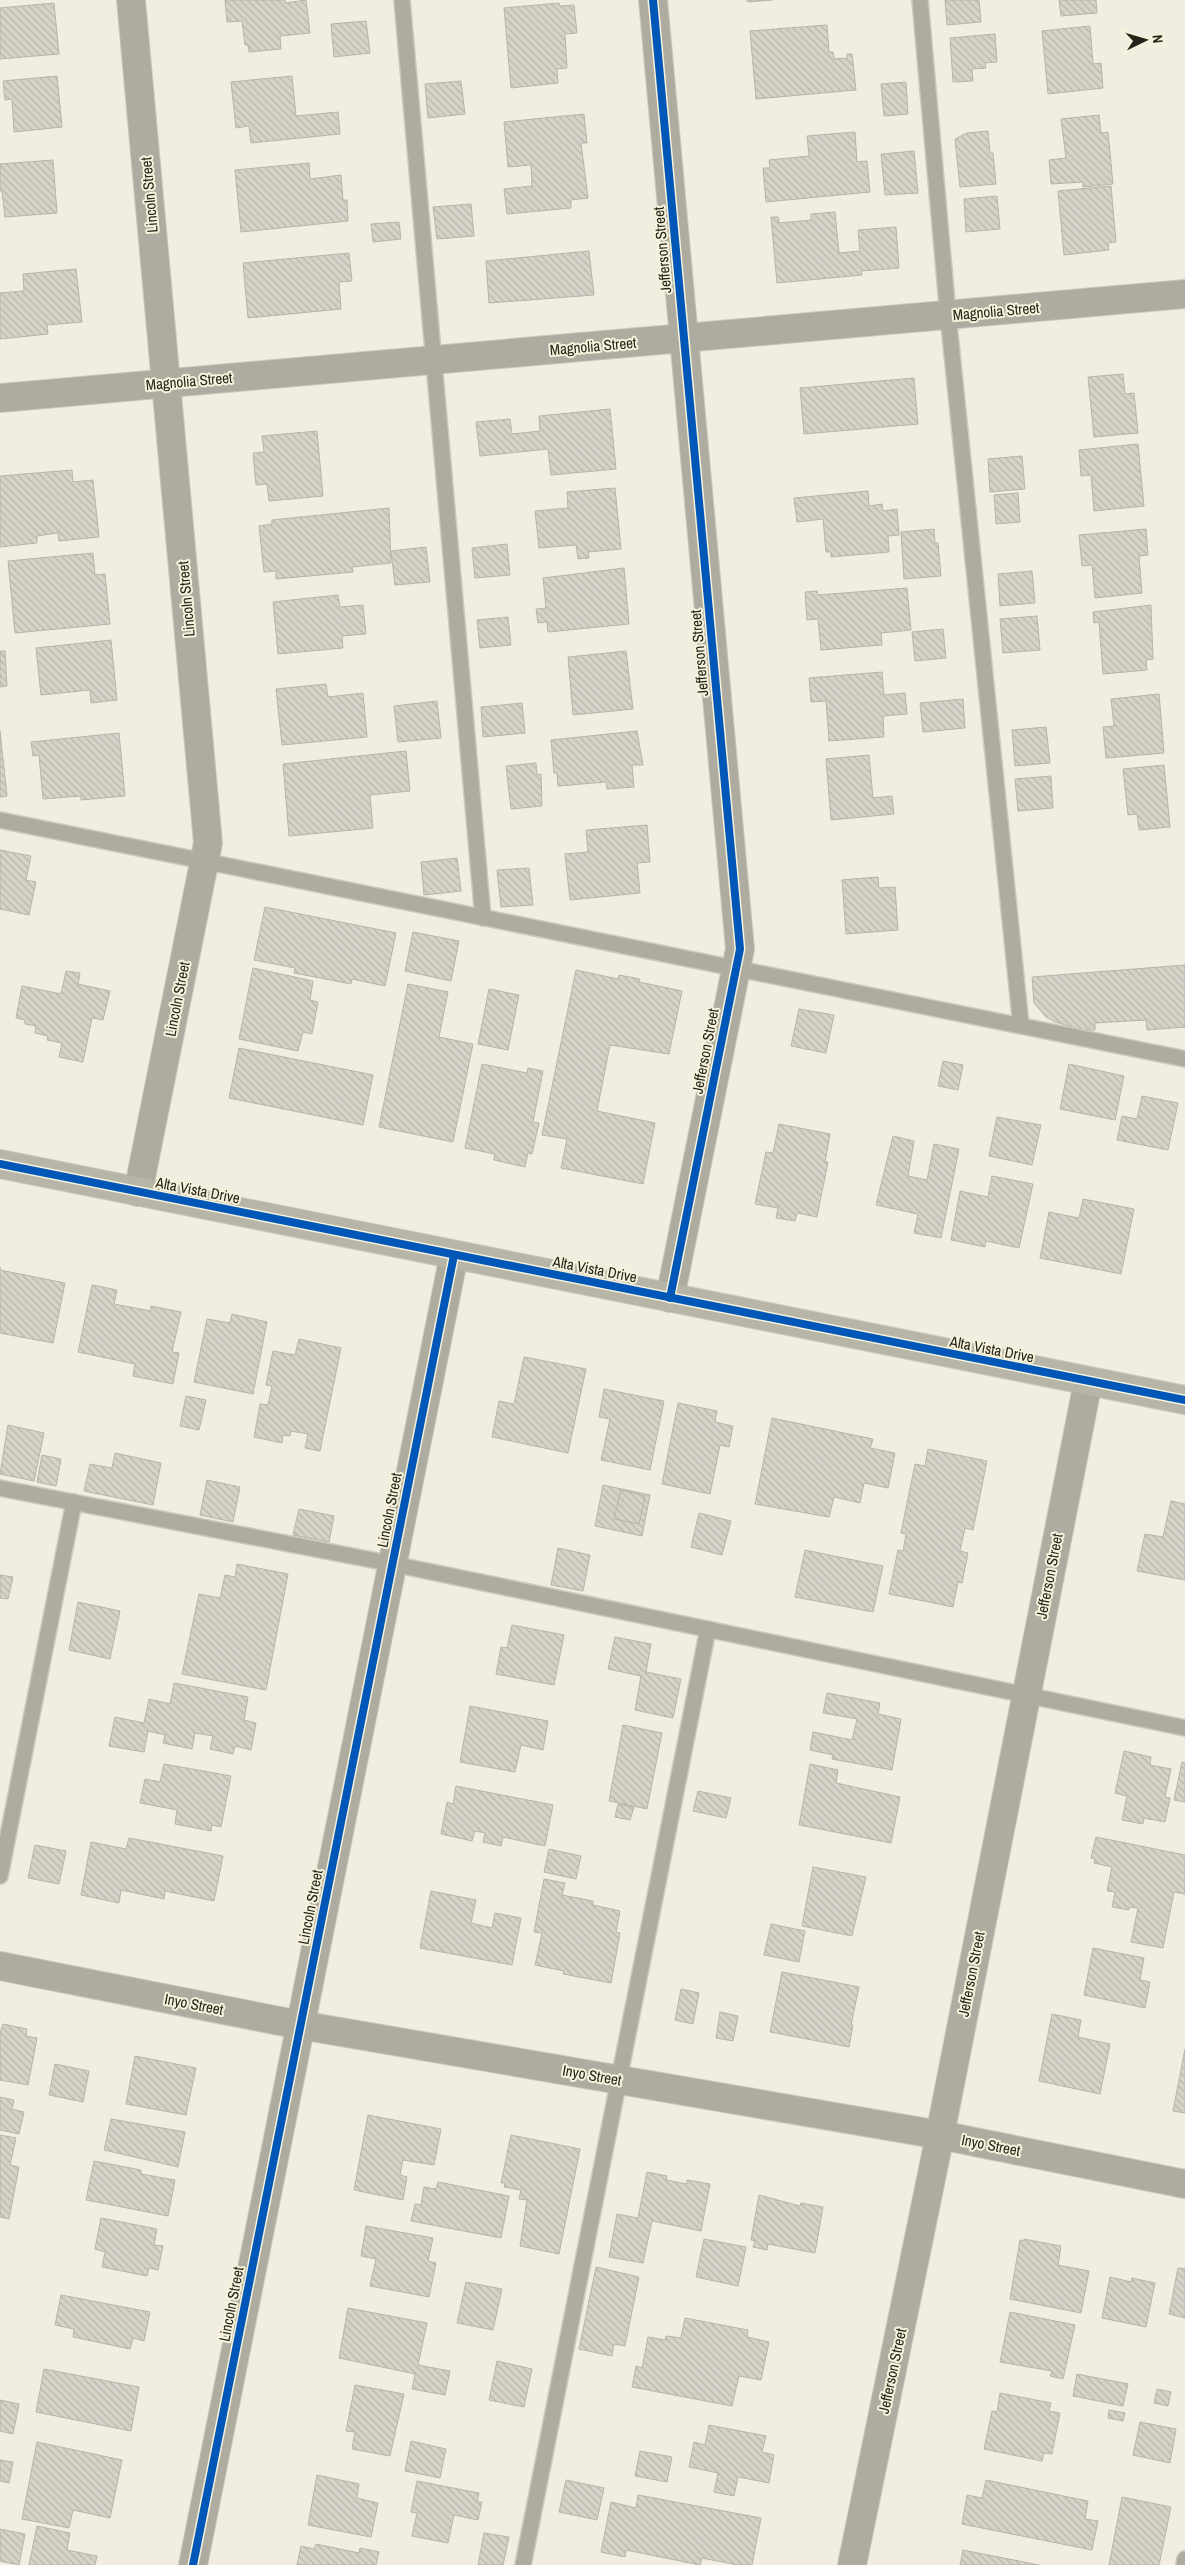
<svg xmlns="http://www.w3.org/2000/svg" width="1185" height="2565" viewBox="0 0 1185 2565" font-family="'Archivo Narrow',sans-serif">
<style>
.building{fill:url(#building-back-hatch);stroke:#b7b4aa}
.lines{fill:none;stroke-linecap:round;stroke-linejoin:round}
.lane-casing{stroke:#cbc9bf;stroke-width:18}
.street-casing{stroke:#cbc9bf;stroke-width:30}
.secondary-casing{stroke:#cbc9bf;stroke-width:30}
.lane{stroke:#aeaca0;stroke-width:15}
.street{stroke:#aeaca0;stroke-width:28}
.secondary{stroke:#b7b4a8;stroke-width:28}
.cycleway-casing{stroke:#f7f2db;stroke-width:11}
.cycleway{stroke:#0057b8;stroke-width:8}
.labels{text-anchor:middle;dominant-baseline:central;stroke-width:4;stroke-linejoin:round;paint-order:stroke}
.street-label{font-size:15px;fill:#25241b;stroke:#f7f2db}
</style>
<defs>
<pattern id="building-back-hatch" width="6" height="6" patternUnits="userSpaceOnUse" patternTransform="scale(1.25)"><rect width="6" height="6" fill="#d6d3c9"/><path d="M-1 5l2 2M0 0l6 6M5-1l2 2" fill="none" stroke="#b8b5ac"/></pattern>
</defs>
<rect width="100%" height="100%" fill="#f1eee1"/>
<!-- building -->
<g class="building">
<path d="M225,0H285V3L306,0L310,33L280,36L281,49L249,52L248,45H245L242,21L227,22Z"/>
<path d="M747,0H772L748,2Z"/>
<path d="M945,0H979L981,22L947,25Z"/>
<path d="M1059,0H1096L1097,13L1061,16Z"/>
<path d="M54,3L59,54L0,59V8Z"/>
<path d="M559,3L560,6L574,5L577,33L565,34L567,68L557,69L558,83L511,88L504,8Z"/>
<path d="M366,21L370,53L334,57L331,24Z"/>
<path d="M827,25L829,52H833L834,59L847,58V54H852L856,90L756,99L750,31Z"/>
<path d="M1090,26L1093,64L1101,63L1103,88L1048,94L1042,31Z"/>
<path d="M995,34L997,62L985,63L986,68L972,69L973,81L953,82L950,38Z"/>
<path d="M57,76L62,127L14,132L12,99L5,100L3,81Z"/>
<path d="M292,76L296,116L338,112L340,134L251,143L249,126L236,128L231,82Z"/>
<path d="M461,81L465,114L428,118L425,84Z"/>
<path d="M906,82L908,114L884,116L881,84Z"/>
<path d="M584,114L587,143H581L588,198L571,200V208L507,214L504,189L532,186L531,165L508,167L504,122Z"/>
<path d="M1099,115L1101,133L1108,132L1113,184L1083,187V182L1051,184L1049,160L1066,158L1061,119Z"/>
<path d="M988,131L990,153H993L996,184L960,187L955,139L967,133Z"/>
<path d="M855,132L857,162L867,161L870,192L766,202L763,168H770L769,160L809,156L807,136Z"/>
<path d="M914,151L918,193L885,195L881,154Z"/>
<path d="M53,160L57,213L5,217L2,191H0V164Z"/>
<path d="M309,163L310,179L341,175L343,200H347L348,221L241,232L235,170Z"/>
<path d="M1111,186L1116,242L1108,243L1109,250L1064,255L1058,191Z"/>
<path d="M997,196L1000,229L966,232L964,199Z"/>
<path d="M471,204L474,236L437,239L433,207Z"/>
<path d="M835,212L839,253L860,251L858,230L896,227L899,268L861,271L862,275L777,283L771,217H778L779,223L811,220V214Z"/>
<path d="M399,222L401,239L373,242L371,224Z"/>
<path d="M589,251L594,295L489,303L486,261Z"/>
<path d="M349,253L352,281L339,282L341,309L248,318L243,263Z"/>
<path d="M76,269L82,322L47,325L48,334L0,339V293L24,291L23,274Z"/>
<path d="M1123,374L1125,394L1134,393L1138,433L1094,437L1088,377Z"/>
<path d="M914,378L918,424L804,434L800,388Z"/>
<path d="M610,409L616,469L551,475L548,449L480,456L476,422L510,419L512,434L540,431L539,416Z"/>
<path d="M317,431L323,496L269,501L267,484L256,485L253,453L264,452L262,436Z"/>
<path d="M1138,444L1144,506L1094,511L1091,475L1081,476L1079,450Z"/>
<path d="M1022,456L1025,489L990,492L988,459Z"/>
<path d="M72,470L73,482L93,480L99,537L59,541L58,533L37,536V543L0,547V476Z"/>
<path d="M615,488L621,549L588,552L589,558L578,559L576,545L539,548L535,511L568,508L567,492Z"/>
<path d="M868,491L869,506L882,504L883,511L897,509L899,535L888,536L889,552L831,557V552H826L823,519L797,522L794,498Z"/>
<path d="M1018,493L1020,522L996,524L994,495Z"/>
<path d="M389,508L391,563L352,567L353,572L276,579V571L264,572L259,526L272,524V520Z"/>
<path d="M934,529L935,543H938L941,576L904,579L901,532Z"/>
<path d="M1146,529L1148,555L1139,556L1142,593L1095,598L1092,565L1082,566L1079,535Z"/>
<path d="M507,544L510,575L475,578L472,548Z"/>
<path d="M426,547L430,582L395,585L391,551Z"/>
<path d="M93,553L95,575L105,574L110,624L15,633L8,561Z"/>
<path d="M624,568L629,624L548,632L547,622L538,623L536,609L546,608L543,578Z"/>
<path d="M1032,571L1035,603L1000,606L998,574Z"/>
<path d="M907,588L911,630L881,633L882,645L821,650L818,619L807,620L805,592L817,591L818,595Z"/>
<path d="M338,595L340,607L363,605L366,634L342,636L343,648L278,654L273,602Z"/>
<path d="M1151,605L1153,659L1146,660L1147,670L1103,674L1099,622L1094,623L1093,612Z"/>
<path d="M1037,616L1040,650L1003,653L1000,619Z"/>
<path d="M508,617L511,645L480,648L477,620Z"/>
<path d="M943,629L946,658L915,661L912,632Z"/>
<path d="M111,640L117,700L91,703L90,690L41,695L36,648Z"/>
<path d="M0,651H5L7,686L0,687Z"/>
<path d="M626,651L633,709L573,715L568,657Z"/>
<path d="M882,672L884,695L905,693L907,714L883,716L884,737L829,741L826,701L811,702L809,678Z"/>
<path d="M326,684L328,697L363,693L367,737L282,745L276,689Z"/>
<path d="M1159,694L1164,753L1106,758L1103,727L1114,726L1111,699Z"/>
<path d="M963,699L965,728L923,732L920,703Z"/>
<path d="M437,701L441,738L398,742L394,706Z"/>
<path d="M522,703L525,733L483,737L481,707Z"/>
<path d="M1046,727L1050,763L1015,766L1012,730Z"/>
<path d="M0,731L7,796L0,797Z"/>
<path d="M637,731L643,765H632L634,787L607,789L606,782L558,786L557,773H554L551,740Z"/>
<path d="M119,733L125,796L81,800V796L43,799L39,755L33,756L31,742Z"/>
<path d="M406,751L410,791L370,795L373,828L289,836L283,764Z"/>
<path d="M869,755L873,798L892,796L894,814L831,820L826,759Z"/>
<path d="M536,763L537,775L541,774L542,806L511,809L506,766Z"/>
<path d="M1164,765L1170,827L1139,830L1137,814L1128,815L1123,769Z"/>
<path d="M1051,776L1053,808L1018,811L1015,779Z"/>
<path d="M647,825L650,862L637,863L640,893L570,900L565,854L588,852L586,830Z"/>
<path d="M0,850L31,856L26,880L36,882L29,915L0,909Z"/>
<path d="M457,858L461,891L424,895L421,862Z"/>
<path d="M529,868L533,905L501,907L497,870Z"/>
<path d="M878,877L879,888L895,887L898,930L846,934L842,880Z"/>
<path d="M265,907L396,933L385,986L352,979L351,984L294,973L295,968L254,960Z"/>
<path d="M413,932L459,941L451,981L405,971Z"/>
<path d="M1185,965V1027L1147,1030L1146,1020L1095,1023V1030H1083L1055,1022L1046,1017L1034,1003L1032,977Z"/>
<path d="M253,968L313,981L310,1000L318,1002L312,1034L303,1032L298,1051L239,1039Z"/>
<path d="M576,970L618,979L619,975L640,979L639,982L682,991L669,1054L610,1045L597,1111L655,1123L643,1184L561,1168L567,1139L542,1135Z"/>
<path d="M66,971L80,973L78,984L110,991L103,1020L92,1018L83,1062L59,1057L62,1043L47,1040L48,1036L35,1033L36,1026L25,1024V1020L16,1018L22,986L61,994Z"/>
<path d="M408,984L448,992L439,1037L473,1044L453,1142L379,1127Z"/>
<path d="M489,989L519,995L508,1050L478,1044Z"/>
<path d="M799,1009L834,1015L826,1053L791,1046Z"/>
<path d="M239,1048L373,1075L363,1125L229,1098Z"/>
<path d="M943,1061L963,1065L958,1090L938,1086Z"/>
<path d="M482,1064L527,1073L528,1068L543,1071L533,1122L539,1123L532,1154L528,1153L525,1167L494,1160L495,1154L465,1148Z"/>
<path d="M1069,1064L1124,1076L1115,1120L1060,1109Z"/>
<path d="M1142,1096L1178,1103L1168,1150L1117,1140L1122,1116L1137,1119Z"/>
<path d="M997,1117L1041,1125L1032,1165L989,1156Z"/>
<path d="M779,1124L830,1134L825,1162H828L817,1217L797,1213L795,1221L776,1218L778,1208L755,1204L766,1152L773,1153Z"/>
<path d="M893,1136L914,1141L908,1176L927,1180L934,1144L959,1149L941,1238L914,1233L918,1214L876,1205Z"/>
<path d="M992,1176L1033,1184L1019,1248L986,1241L985,1247L951,1240L960,1191L988,1197Z"/>
<path d="M1083,1199L1134,1209L1121,1274L1040,1258L1049,1212L1079,1218Z"/>
<path d="M0,1267V1270L65,1283L53,1343L0,1333Z"/>
<path d="M92,1285L117,1290L114,1304L151,1311V1306L181,1312L172,1352L179,1353L173,1384L133,1376L135,1364L78,1352Z"/>
<path d="M232,1314L267,1322L253,1394L194,1382L207,1319L230,1323Z"/>
<path d="M299,1339L341,1348L320,1451L305,1448L308,1434L291,1431L290,1436L283,1435L282,1443L254,1437L260,1404L268,1405L272,1386L266,1385L273,1351L295,1355Z"/>
<path d="M524,1357L586,1369L568,1453L492,1437L499,1401L514,1404Z"/>
<path d="M604,1389L664,1401L650,1470L601,1460L610,1419L599,1417Z"/>
<path d="M186,1396L206,1400L199,1430L180,1426Z"/>
<path d="M678,1403L717,1411L715,1422L733,1426L729,1447L720,1445L710,1494L662,1484Z"/>
<path d="M772,1418L873,1439L870,1448L895,1453L888,1488L864,1483L860,1503L834,1497L829,1517L755,1504Z"/>
<path d="M8,1425L44,1433L34,1481L0,1474Z"/>
<path d="M928,1449L987,1461L973,1530L965,1528L960,1551L968,1553L962,1583L958,1582L953,1607L889,1594L898,1550L903,1551L906,1534L901,1533L915,1464L925,1466Z"/>
<path d="M115,1453L161,1463L153,1505L84,1491L90,1464L112,1468Z"/>
<path d="M42,1455L61,1459L56,1486L37,1482Z"/>
<path d="M207,1480L240,1487L233,1522L200,1515Z"/>
<path d="M603,1485L650,1495L642,1536L595,1526Z"/>
<path d="M621,1490L645,1496L639,1524L614,1519Z"/>
<path d="M1171,1501L1185,1504V1580L1137,1571L1145,1534L1163,1537Z"/>
<path d="M299,1509L334,1516L329,1542L293,1535Z"/>
<path d="M699,1513L731,1521L722,1555L691,1547Z"/>
<path d="M558,1548L590,1555L583,1591L551,1585Z"/>
<path d="M805,1550L883,1566L873,1612L795,1597Z"/>
<path d="M237,1564L288,1574L266,1690L182,1674L199,1594L220,1598L225,1575L235,1577Z"/>
<path d="M0,1575L13,1577L8,1599L0,1598Z"/>
<path d="M78,1602L120,1611L110,1659L69,1650Z"/>
<path d="M512,1625L564,1635L554,1685L496,1674L501,1647L507,1648Z"/>
<path d="M615,1637L651,1644L646,1672L681,1679L673,1718L635,1710L641,1676L608,1669Z"/>
<path d="M174,1683L248,1697L244,1720L256,1723L251,1750L235,1746L233,1754L210,1749L213,1736L195,1733L192,1749L163,1743L165,1735L148,1731L144,1752L109,1746L115,1717L144,1723L149,1699L170,1704Z"/>
<path d="M827,1693L880,1703L878,1714L901,1719L892,1770L832,1759L833,1755L810,1750L813,1732L852,1740L857,1719L823,1713Z"/>
<path d="M470,1706L548,1721L543,1750L521,1745L515,1772L460,1762Z"/>
<path d="M623,1725L662,1733L647,1809L609,1801Z"/>
<path d="M1124,1751L1151,1757L1150,1765L1171,1769L1165,1797L1170,1798L1165,1822L1144,1818L1143,1824L1122,1820L1127,1796L1115,1793Z"/>
<path d="M1182,1762L1185,1763V1802L1174,1800Z"/>
<path d="M164,1764L231,1776L221,1827L212,1825L211,1831L175,1824L177,1810L140,1803L145,1779L160,1782Z"/>
<path d="M810,1764L838,1770L836,1783L900,1797L891,1843L799,1825Z"/>
<path d="M456,1786L553,1805L545,1846L503,1837L501,1846L483,1842L485,1833L475,1831L472,1841L441,1834L447,1802L453,1804Z"/>
<path d="M698,1791L731,1798L726,1818L693,1811Z"/>
<path d="M618,1804L634,1807L630,1820L615,1817Z"/>
<path d="M1096,1837L1185,1855V1894L1174,1892L1163,1948L1131,1942L1138,1908L1129,1907V1910L1112,1907L1115,1892L1107,1891L1112,1867L1094,1863L1095,1859L1091,1858Z"/>
<path d="M129,1838L223,1856L214,1901L165,1891L164,1899L121,1890L119,1903L81,1895L91,1842L126,1849Z"/>
<path d="M35,1845L66,1851L59,1884L28,1878Z"/>
<path d="M549,1849L581,1856L576,1879L544,1872Z"/>
<path d="M813,1867L866,1877L852,1936L802,1926Z"/>
<path d="M544,1879L565,1883L562,1895L593,1901V1905L620,1911L616,1932L620,1933L611,1983L563,1974L564,1971L535,1965L542,1933L534,1932Z"/>
<path d="M431,1891L476,1900L471,1923L492,1928L495,1913L521,1918L512,1965L420,1948Z"/>
<path d="M771,1924L805,1931L799,1962L764,1955Z"/>
<path d="M1093,1948L1144,1958L1140,1980L1150,1982L1145,2008L1084,1995Z"/>
<path d="M782,1972L859,1987L851,2025H853L849,2047L770,2032Z"/>
<path d="M681,1989L699,1993L693,2024L675,2020Z"/>
<path d="M720,2012L738,2016L733,2041L716,2038Z"/>
<path d="M1052,2014L1081,2020L1078,2037L1110,2044L1100,2094L1039,2081Z"/>
<path d="M3,2024L27,2029L26,2036L37,2038L28,2085L0,2080V2033Z"/>
<path d="M1185,2049V2113L1173,2111Z"/>
<path d="M135,2056L196,2068L186,2115L126,2104Z"/>
<path d="M55,2064L89,2071L83,2102L49,2095Z"/>
<path d="M0,2097L14,2100L12,2109L24,2112L19,2134L0,2130Z"/>
<path d="M368,2115L441,2129L434,2165L403,2160L400,2175L407,2177L403,2200L354,2190Z"/>
<path d="M111,2119L185,2132L178,2167L104,2150Z"/>
<path d="M0,2135L16,2138L10,2165L19,2167L9,2219L0,2217Z"/>
<path d="M511,2135L580,2149L559,2254L520,2246L527,2200L519,2199L521,2190L504,2187L505,2183H501Z"/>
<path d="M94,2161L141,2170V2174L175,2180L168,2216L86,2200Z"/>
<path d="M647,2172L667,2176L666,2180L687,2184V2180L710,2184L701,2231L652,2221L643,2263L609,2257L617,2214L638,2218Z"/>
<path d="M438,2182L509,2196L501,2238L411,2221L415,2204L421,2205L424,2187L436,2189Z"/>
<path d="M759,2195L800,2206L801,2203L823,2207L815,2253L768,2244L767,2250L753,2247L755,2241L751,2240Z"/>
<path d="M101,2218L157,2229L154,2245L163,2246L158,2270L149,2268L147,2276L102,2267L105,2252L95,2249Z"/>
<path d="M366,2226L433,2238L428,2261L436,2263L429,2297L370,2286L376,2259L361,2256Z"/>
<path d="M704,2239L746,2247L738,2286L696,2277Z"/>
<path d="M1024,2239L1061,2246L1058,2265L1089,2271L1081,2313L1010,2299L1020,2240L1024,2241Z"/>
<path d="M596,2267L639,2277L625,2346L614,2344L612,2356L579,2349Z"/>
<path d="M1178,2268L1185,2269V2318L1169,2314Z"/>
<path d="M1110,2277L1131,2282L1132,2278L1155,2283L1146,2327L1102,2318Z"/>
<path d="M466,2282L502,2289L493,2330L457,2323Z"/>
<path d="M61,2295L150,2312L144,2341L133,2338L130,2349L73,2337L74,2329L55,2325Z"/>
<path d="M348,2308L427,2323L418,2365L450,2371L445,2395L412,2389L415,2374L339,2358Z"/>
<path d="M1010,2312L1075,2325L1063,2379L1050,2376L1052,2371L1000,2362Z"/>
<path d="M685,2318L748,2330L747,2337L769,2342L761,2380L739,2376L732,2406L632,2387L636,2366L642,2368L648,2337L665,2340L666,2336L681,2338Z"/>
<path d="M497,2361L532,2369L524,2407L489,2400Z"/>
<path d="M44,2369L139,2387L131,2431L36,2412Z"/>
<path d="M1077,2374L1128,2384L1123,2406L1073,2396Z"/>
<path d="M355,2385L404,2394L390,2456L352,2449L355,2432L346,2431Z"/>
<path d="M1157,2389L1171,2392L1168,2406L1154,2403Z"/>
<path d="M1000,2393L1051,2403L1049,2411L1060,2413L1052,2454L1044,2453L1042,2461L984,2449L992,2411L997,2412Z"/>
<path d="M0,2400L19,2404L13,2434L0,2431Z"/>
<path d="M1109,2410L1125,2413L1123,2421L1108,2418Z"/>
<path d="M1140,2422L1176,2429L1170,2463L1133,2455Z"/>
<path d="M709,2425L766,2436L762,2452L774,2455L769,2483L738,2477L734,2496L714,2492L718,2473L689,2467L694,2442L705,2445Z"/>
<path d="M411,2441L446,2449L440,2478L405,2471Z"/>
<path d="M37,2442L122,2460L110,2518L73,2510L69,2528L22,2519Z"/>
<path d="M640,2451L672,2457L667,2482L635,2476Z"/>
<path d="M0,2460L13,2462L9,2483L0,2481Z"/>
<path d="M317,2475L359,2484L357,2498L378,2503L371,2537L308,2525Z"/>
<path d="M566,2480L604,2488L597,2520L559,2512Z"/>
<path d="M986,2480L1088,2501L1085,2519L1098,2521L1092,2550L962,2524L967,2495L982,2498Z"/>
<path d="M417,2481L479,2493L477,2502H482L478,2520L454,2515L448,2543L412,2536L417,2513L411,2512Z"/>
<path d="M638,2495L761,2518L752,2565H738L702,2558L700,2565L626,2550L625,2557L601,2552L611,2502L636,2508Z"/>
<path d="M1122,2497L1171,2507L1159,2565H1109Z"/>
<path d="M37,2526L70,2533L67,2550L97,2556L95,2565H29Z"/>
<path d="M0,2529L25,2534L19,2565L0,2561Z"/>
<path d="M484,2533L509,2537L503,2565H478Z"/>
<path d="M316,2544L359,2553L360,2548L379,2552L376,2565H297L301,2546L314,2549Z"/>
<path d="M963,2550L1039,2565H960Z"/>
</g>
<g class="lines">
<defs>
<g id="lane">
<path d="M402,0L483,918"/>
<path d="M920,0L948,315L1021,1026"/>
<path d="M0,820L1185,1059"/>
<path d="M0,1488L393,1564L1185,1728"/>
<path d="M0,1876L74,1502"/>
<path d="M523,2565L708,1629"/>
<path d="M1184,2565L1185,2559"/>
</g>
<g id="street">
<path d="M131,0L208,843L138,1192"/>
<path d="M653,0L740,949L670,1298"/>
<path d="M0,398L1185,294"/>
<path d="M0,1966L300,2025L940,2135L1185,2184"/>
<path d="M193,2565L454,1255"/>
<path d="M852,2565L940,2135L1088,1382"/>
</g>
<path id="secondary" d="M0,1164L1185,1400"/>
</defs>
<!-- lane casing -->
<use href="#lane" class="lane-casing"/>
<!-- street casing -->
<use href="#street" class="street-casing"/>
<!-- secondary casing -->
<use href="#secondary" class="secondary-casing"/>
<!-- lane -->
<use href="#lane" class="lane"/>
<!-- street -->
<use href="#street" class="street"/>
<!-- secondary -->
<use href="#secondary" class="secondary"/>
<defs>
<g id="cycleway">
<path d="M653,0L740,949L670,1298"/>
<path d="M0,1164L1185,1400"/>
<path d="M193,2565L454,1255"/>
</g>
</defs>
<!-- cycleway casing -->
<use href="#cycleway" class="cycleway-casing"/>
<!-- cycleway -->
<use href="#cycleway" class="cycleway"/>
</g>
<g class="labels">
<!-- street labels -->
<g class="street-label">
<text transform="translate(149 195) rotate(-95)">Lincoln Street</text>
<text transform="translate(662 250) rotate(-95)">Jefferson Street</text>
<text transform="translate(996 311) rotate(-5)">Magnolia Street</text>
<text transform="translate(593 346) rotate(-5)">Magnolia Street</text>
<text transform="translate(189 381) rotate(-5)">Magnolia Street</text>
<text transform="translate(186 599) rotate(-95)">Lincoln Street</text>
<text transform="translate(699 653) rotate(-95)">Jefferson Street</text>
<text transform="translate(177 999) rotate(-79)">Lincoln Street</text>
<text transform="translate(705 1051) rotate(-79)">Jefferson Street</text>
<text transform="translate(198 1190) rotate(11)">Alta Vista Drive</text>
<text transform="translate(595 1269) rotate(11)">Alta Vista Drive</text>
<text transform="translate(992 1349) rotate(11)">Alta Vista Drive</text>
<text transform="translate(389 1510) rotate(-79)">Lincoln Street</text>
<text transform="translate(1049 1576) rotate(-79)">Jefferson Street</text>
<text transform="translate(310 1907) rotate(-79)">Lincoln Street</text>
<text transform="translate(971 1974) rotate(-79)">Jefferson Street</text>
<text transform="translate(194 2004) rotate(11)">Inyo Street</text>
<text transform="translate(592 2075) rotate(10)">Inyo Street</text>
<text transform="translate(991 2145) rotate(11)">Inyo Street</text>
<text transform="translate(231 2304) rotate(-79)">Lincoln Street</text>
<text transform="translate(892 2371) rotate(-78)">Jefferson Street</text>
</g>
</g>
<!-- north arrow -->
<g transform="translate(1145 40) rotate(85)" stroke="#f7f2db" stroke-width="4" paint-order="stroke">
<path d="M0-4L9 19L0 12L-9 19Z" fill="#25241b"/>
<text y="-8" font-size="14" font-weight="bold" text-anchor="middle" fill="#25241b">N</text>
</g>
</svg>
